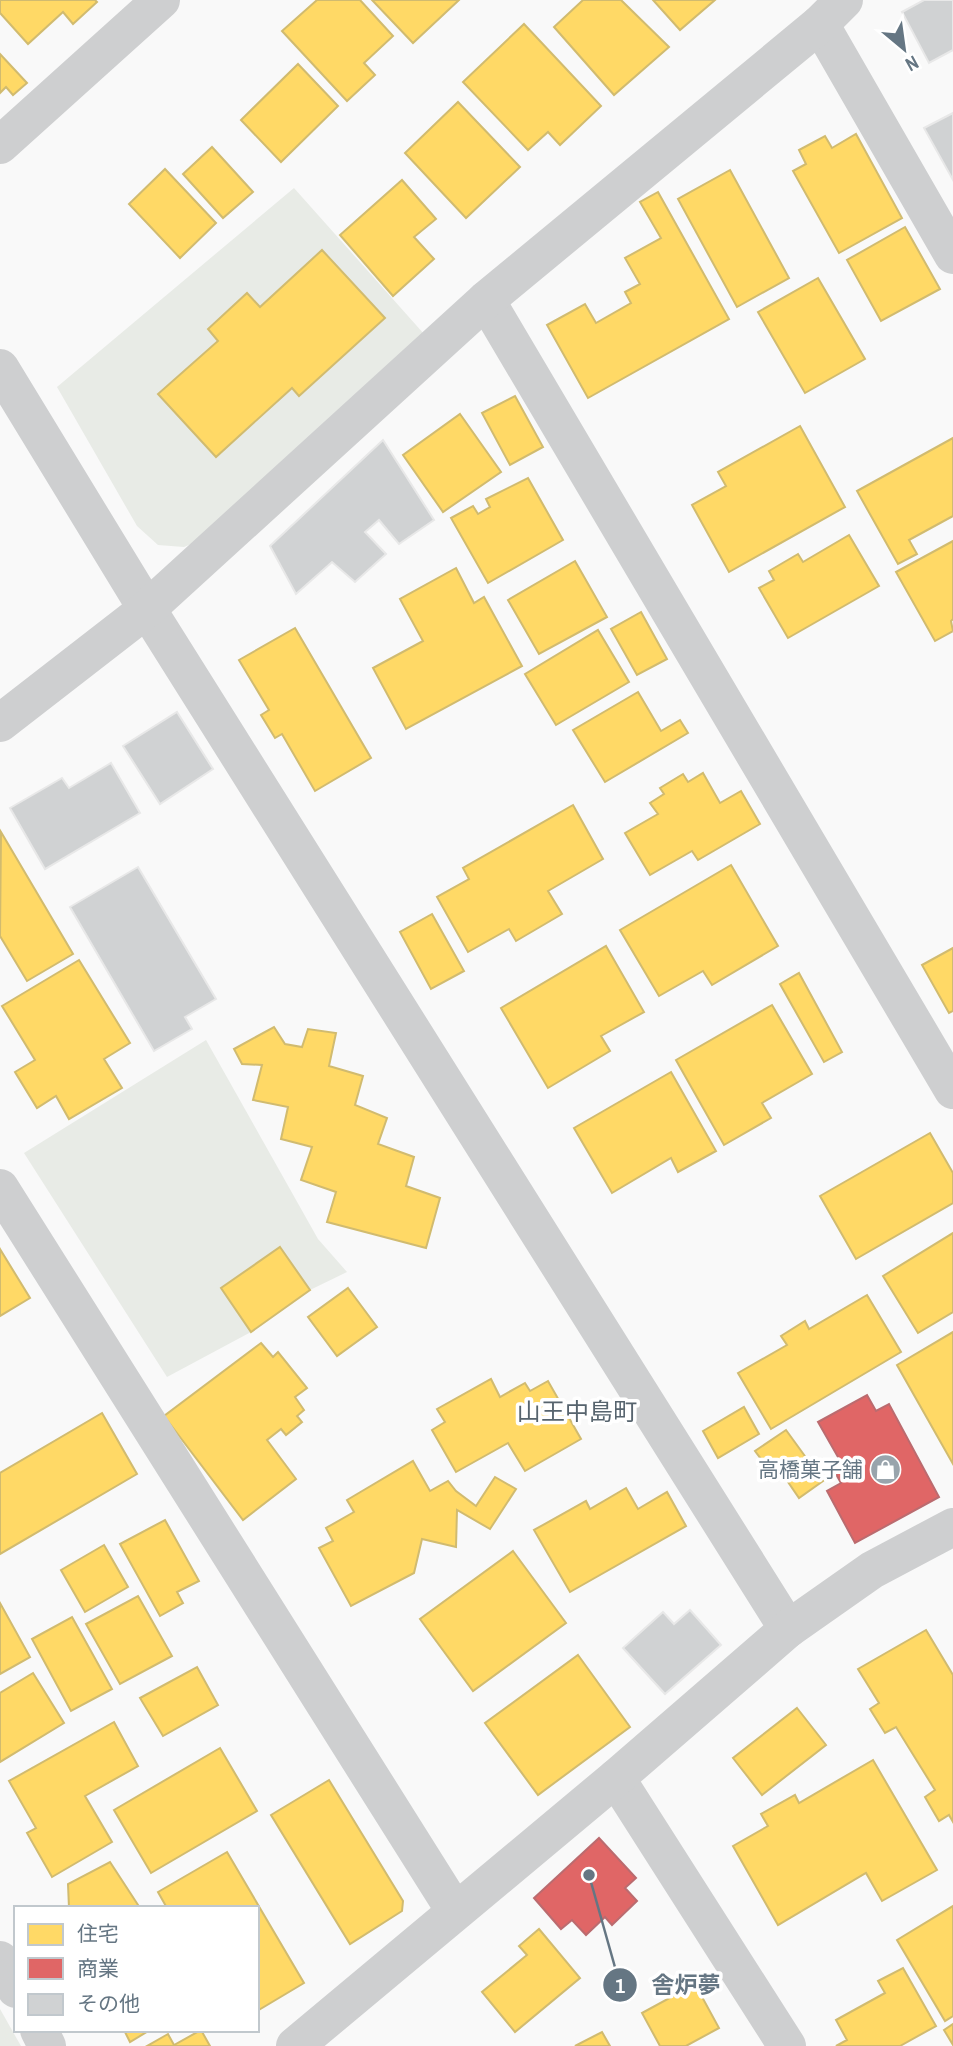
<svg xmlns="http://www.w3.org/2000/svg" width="953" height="2046" viewBox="0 0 953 2046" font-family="'Archivo Narrow','Noto Sans JP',sans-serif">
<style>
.green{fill:#e8ebe6;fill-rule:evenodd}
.homes{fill:#ffd966;stroke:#d1bb6f;stroke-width:2}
.shops{fill:#e06666;stroke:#bb6b6f;stroke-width:2}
.building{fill:#d0d2d3;stroke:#e8e8e8;stroke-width:2}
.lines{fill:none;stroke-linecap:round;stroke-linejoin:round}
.street{stroke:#cecfd0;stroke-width:38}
.labels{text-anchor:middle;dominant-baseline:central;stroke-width:7;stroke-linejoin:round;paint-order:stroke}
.poi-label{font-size:21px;fill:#657683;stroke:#fff;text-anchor:end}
.quarter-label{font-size:24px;fill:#57646e;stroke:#fff}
.leader{fill:none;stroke:#657683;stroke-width:2.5}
.callout-dot{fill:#657683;stroke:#fff;stroke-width:2.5}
.mark-label{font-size:21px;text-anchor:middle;font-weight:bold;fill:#fff}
.callout-label{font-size:23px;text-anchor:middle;font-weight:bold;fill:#657683;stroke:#fff;stroke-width:7;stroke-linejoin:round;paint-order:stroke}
</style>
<rect width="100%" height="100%" fill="#f9f9f9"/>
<!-- green -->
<g class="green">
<path d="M294,188L424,334L199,541L184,547L158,545L137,526L57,387ZM322,250L385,318L300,396L292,388L216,457L159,394L218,341L208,329L246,293L260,307Z"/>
<path d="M206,1040L318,1239L347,1272L310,1290L280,1247L221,1288L251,1332L167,1377L24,1153Z"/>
<path d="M0,2009L21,2046H0Z"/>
</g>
<!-- homes -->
<g class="homes">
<path d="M0,0H95L97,2L73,24L63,12L28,44L0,13Z"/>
<path d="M317,0H360L393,36L364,63L375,75L347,101L282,31Z"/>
<path d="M372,0H459L413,43Z"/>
<path d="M583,0H621L669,47L614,95L554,27Z"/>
<path d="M653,0H715L680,30Z"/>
<path d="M524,24L601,106L560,145L548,132L528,150L463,82Z"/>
<path d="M0,54L27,83L13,95L6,87L0,93Z"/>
<path d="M298,64L338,106L281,162L241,120Z"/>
<path d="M458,102L520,167L466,218L405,153Z"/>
<path d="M856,134L902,218L839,253L793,171L806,164L799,150L825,136L832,148Z"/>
<path d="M212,147L253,192L223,218L183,174Z"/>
<path d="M165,169L216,223L180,258L129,204Z"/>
<path d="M730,170L789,278L737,307L678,199Z"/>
<path d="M402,180L436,219L414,237L434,259L393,296L340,235Z"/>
<path d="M658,192L729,319L588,398L547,325L585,304L596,323L631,303L625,292L640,284L625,258L661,238L640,202Z"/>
<path d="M905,227L940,289L881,321L847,260Z"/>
<path d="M322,250L385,318L299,396L292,388L216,457L158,394L218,341L208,329L247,293L260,307Z"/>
<path d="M818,278L865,359L805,393L758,312Z"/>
<path d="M515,396L543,447L510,465L482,413Z"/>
<path d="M460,414L501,472L443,512L403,455Z"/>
<path d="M800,426L845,507L729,572L692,505L726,486L718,472Z"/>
<path d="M953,438V516L909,540L917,554L898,564L857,491Z"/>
<path d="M528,478L563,540L488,583L451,518L473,506L478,514L490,507L486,499Z"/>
<path d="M849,535L879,586L788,638L759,588L774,580L769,571L798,554L803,562Z"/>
<path d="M953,541V619L951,621L953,631L935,641L896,572Z"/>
<path d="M575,561L607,617L539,654L508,600Z"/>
<path d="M456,568L474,603L484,597L522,666L406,729L373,668L423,641L400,599Z"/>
<path d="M641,612L667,659L637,675L611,629Z"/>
<path d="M295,628L371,758L315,791L282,734L275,738L261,715L269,710L239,660Z"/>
<path d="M598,630L629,682L556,725L525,674Z"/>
<path d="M638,692L661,731L680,720L688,733L605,782L573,730Z"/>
<path d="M703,773L720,803L741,791L760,824L698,860L692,851L650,875L625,833L658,814L650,803L664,794L660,788L683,774L688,782Z"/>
<path d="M573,805L603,859L548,891L562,914L516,941L509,929L468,952L437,897L469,879L463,868Z"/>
<path d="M1,832L73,954L27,981L0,936Z"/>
<path d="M731,865L778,946L712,985L703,971L659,996L620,930Z"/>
<path d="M432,914L464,971L431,989L400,932Z"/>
<path d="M606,946L644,1012L601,1036L610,1051L548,1088L501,1008Z"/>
<path d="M953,948V1011L949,1013L922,965Z"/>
<path d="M79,960L130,1043L104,1059L122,1088L69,1119L56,1096L37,1108L15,1072L35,1060L2,1006Z"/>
<path d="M799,973L842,1052L824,1062L780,984Z"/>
<path d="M772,1005L812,1074L762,1103L771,1118L724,1145L676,1060Z"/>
<path d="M274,1027L285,1044L302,1047L308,1029L336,1033L329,1066L363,1076L355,1105L387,1118L378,1144L414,1157L406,1186L440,1198L426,1248L327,1222L336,1192L301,1180L312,1147L281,1139L288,1107L253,1100L262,1065L242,1064L234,1049Z"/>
<path d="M671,1072L716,1151L678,1172L671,1158L612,1193L574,1128Z"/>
<path d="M930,1133L953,1173V1203L856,1259L820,1196Z"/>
<path d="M953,1233V1312L918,1333L883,1276Z"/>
<path d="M280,1247L310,1290L251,1332L221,1288Z"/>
<path d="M0,1249L30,1298L0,1316Z"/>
<path d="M348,1288L377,1327L337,1356L308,1317Z"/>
<path d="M867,1295L901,1352L771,1429L738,1373L787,1345L781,1336L805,1321L809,1329Z"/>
<path d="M953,1332V1464L897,1365Z"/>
<path d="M261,1343L273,1357L278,1352L307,1388L295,1397L304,1410L297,1416L302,1422L286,1435L281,1429L267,1440L296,1479L243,1520L164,1416Z"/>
<path d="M491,1379L500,1397L525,1383L530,1391L548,1381L581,1439L525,1471L508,1443L456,1472L432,1430L445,1422L437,1409Z"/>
<path d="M744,1407L759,1434L718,1458L703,1431Z"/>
<path d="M102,1413L137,1474L0,1554V1473Z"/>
<path d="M786,1430L823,1481L799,1498L777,1466L770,1471L755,1451Z"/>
<path d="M413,1461L430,1491L448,1481L456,1491L476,1506L495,1477L516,1489L490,1529L457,1510L456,1547L422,1539L414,1573L351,1606L319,1548L333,1541L326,1528L354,1512L347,1500Z"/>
<path d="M626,1488L638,1509L667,1492L686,1526L570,1592L534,1530L586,1501L590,1509Z"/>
<path d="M165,1520L199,1581L177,1592L183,1603L160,1616L120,1544Z"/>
<path d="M104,1545L128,1587L85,1612L61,1570Z"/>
<path d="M513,1551L566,1623L473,1691L420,1619Z"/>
<path d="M138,1596L172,1656L120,1684L86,1624Z"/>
<path d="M0,1603L30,1657L0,1674Z"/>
<path d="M72,1617L112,1689L71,1711L32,1639Z"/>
<path d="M926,1630L953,1675V1822L949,1815L939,1821L925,1797L935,1790L896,1727L885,1733L870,1709L879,1703L858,1669Z"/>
<path d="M578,1655L630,1727L538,1795L485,1723Z"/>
<path d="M197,1667L218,1705L163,1736L140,1698Z"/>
<path d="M33,1673L64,1723L0,1762V1693Z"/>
<path d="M797,1708L826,1745L762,1795L733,1758Z"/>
<path d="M114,1722L138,1766L85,1796L112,1842L52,1877L27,1833L36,1828L9,1781Z"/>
<path d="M220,1748L257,1811L151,1873L114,1810Z"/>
<path d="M873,1760L937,1870L882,1901L866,1873L778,1925L733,1846L768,1826L761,1814L795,1795L799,1803Z"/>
<path d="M329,1780L403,1901L402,1911L350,1944L271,1815Z"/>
<path d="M227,1852L304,1983L257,2011V1908H167L158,1892Z"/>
<path d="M110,1862L140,1908H69L68,1884Z"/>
<path d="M953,1906V2016L945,2021L897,1940Z"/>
<path d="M539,1929L580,1978L515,2032L482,1992L527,1955L519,1946Z"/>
<path d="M903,1968L936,2026L900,2046H836L847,2040L836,2020L885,1993L878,1981Z"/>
<path d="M695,1984L719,2028L686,2046H660L642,2013Z"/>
<path d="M953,2024V2045L944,2030Z"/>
<path d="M124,2030H150L130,2042Z"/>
<path d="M201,2030L210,2046H147L168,2034L174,2045Z"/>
<path d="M602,2032L610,2046H575Z"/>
</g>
<!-- shops -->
<g class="shops">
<path d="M867,1395L876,1411L889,1404L939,1497L855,1543L827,1491L841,1483L833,1469L842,1464L818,1422Z"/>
<path d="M599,1838L636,1878L625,1888L637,1901L612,1925L605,1917L586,1935L572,1920L561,1929L534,1898Z"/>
</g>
<!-- building -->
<g class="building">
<path d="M924,0H953V50L929,63L902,12Z"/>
<path d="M953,113V180L924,128Z"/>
<path d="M383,440L434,520L399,544L379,520L365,532L386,554L355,582L332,562L296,594L270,546Z"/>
<path d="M177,712L213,769L160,804L123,746Z"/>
<path d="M111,763L140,813L45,869L10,808L62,778L69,788Z"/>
<path d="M138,867L216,999L185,1017L192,1029L154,1051L70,907Z"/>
<path d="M690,1610L721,1645L665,1694L623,1648L663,1612L674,1624Z"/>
</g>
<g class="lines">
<!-- street -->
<g class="street">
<path d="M820,24L953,255"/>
<path d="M0,145L161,0"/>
<path d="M486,300L953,1090"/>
<path d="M0,368L147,609L788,1629"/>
<path d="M0,723L147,609L486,300L820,24L844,0"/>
<path d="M0,1188L455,1911"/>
<path d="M616,1778L787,2046"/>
<path d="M0,1960L16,1989"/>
<path d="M39,2030L47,2046"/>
<path d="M295,2046L616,1778L788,1629L872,1570L953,1527"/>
</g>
</g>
<!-- icons -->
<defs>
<symbol id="shop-disc" viewBox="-11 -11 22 22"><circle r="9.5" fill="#99a4ac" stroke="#fff"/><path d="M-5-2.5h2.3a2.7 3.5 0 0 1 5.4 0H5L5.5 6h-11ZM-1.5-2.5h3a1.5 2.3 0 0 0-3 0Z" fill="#fff"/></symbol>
</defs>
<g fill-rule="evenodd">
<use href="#shop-disc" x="868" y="1452" width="35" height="35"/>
</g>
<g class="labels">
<!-- poi labels -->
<g class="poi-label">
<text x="863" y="1469">高橋菓子舗</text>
</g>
<!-- quarter labels -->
<g class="quarter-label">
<text x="577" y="1411">山王中島町</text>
</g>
</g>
<!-- callouts -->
<path class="leader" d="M589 1875L620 1985"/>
<g class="callout-dot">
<circle cx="589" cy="1875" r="7"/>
<circle cx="620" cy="1985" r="18"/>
</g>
<g class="mark-label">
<text x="620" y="1993">1</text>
</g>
<g class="callout-label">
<text x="686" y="1993">舎炉夢</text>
</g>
<!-- legend -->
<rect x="14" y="1906" width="245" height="126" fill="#ffffff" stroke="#c1c8cd" stroke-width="2"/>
<rect x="28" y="1924" width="35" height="21" fill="#ffd966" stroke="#c1c8cd" stroke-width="2"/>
<text x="77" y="1941" font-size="21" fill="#657683">住宅</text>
<rect x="28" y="1958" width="35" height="21" fill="#e06666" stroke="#c1c8cd" stroke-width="2"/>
<text x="77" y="1976" font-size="21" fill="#657683">商業</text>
<rect x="28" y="1994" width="35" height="21" fill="#d0d2d3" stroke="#c1c8cd" stroke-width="2"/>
<text x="77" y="2011" font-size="21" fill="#657683">その他</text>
<!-- north arrow -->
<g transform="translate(904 49) rotate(151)" stroke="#ffffff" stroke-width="5" paint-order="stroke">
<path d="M0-5L12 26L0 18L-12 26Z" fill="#657683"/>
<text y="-10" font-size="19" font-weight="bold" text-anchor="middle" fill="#657683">N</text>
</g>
</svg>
